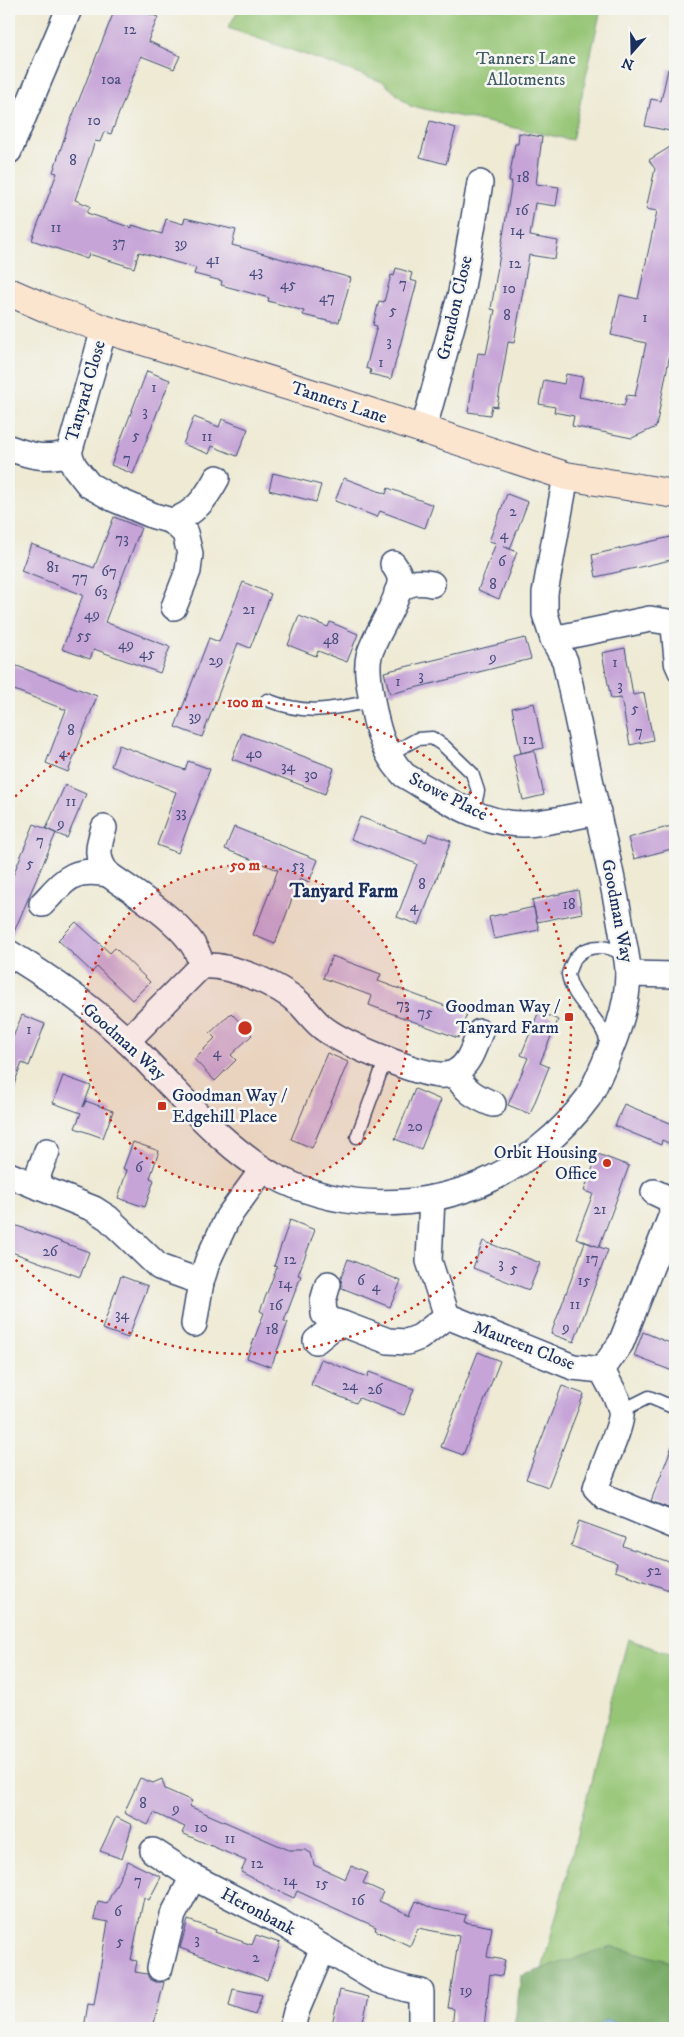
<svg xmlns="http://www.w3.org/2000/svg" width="684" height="2037" viewBox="0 0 684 2037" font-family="'IM FELL DW Pica',serif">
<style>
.green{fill:#95c574;stroke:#587a69}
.forest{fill:#78aa66;stroke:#4a6c62}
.water{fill:#6daee1;stroke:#446ea0}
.building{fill:#c6a4d7}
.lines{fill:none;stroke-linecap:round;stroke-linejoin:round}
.service-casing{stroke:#3b4b70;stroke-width:15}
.minor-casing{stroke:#3b4b70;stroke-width:28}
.secondary-casing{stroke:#3b4b70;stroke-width:30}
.service{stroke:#fff;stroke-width:12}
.minor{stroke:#fff;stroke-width:25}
.secondary{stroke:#fce5cf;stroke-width:28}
.ring{fill:none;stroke:#c8321e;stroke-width:2.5;stroke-dasharray:2.5 5}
.poi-dot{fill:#c8321e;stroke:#f6f6f2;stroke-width:2}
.labels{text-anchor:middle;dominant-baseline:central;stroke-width:5;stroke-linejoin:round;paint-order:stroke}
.number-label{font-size:15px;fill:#464c7c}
.park-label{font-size:18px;fill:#405c65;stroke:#f6f6f2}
.street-label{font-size:18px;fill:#1b2f5e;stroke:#f6f6f2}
.poi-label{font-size:18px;fill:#1b2f5e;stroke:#f6f6f2;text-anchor:end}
.neighbourhood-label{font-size:19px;font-weight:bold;fill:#1b2f5e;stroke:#f6f6f2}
.centre{fill:#c8321e;stroke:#f6f6f2;stroke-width:2.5}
.ring-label{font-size:15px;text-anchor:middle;font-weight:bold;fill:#c8321e;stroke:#f6f6f2;stroke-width:5;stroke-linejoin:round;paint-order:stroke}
</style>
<rect width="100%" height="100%" fill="#f6f6f2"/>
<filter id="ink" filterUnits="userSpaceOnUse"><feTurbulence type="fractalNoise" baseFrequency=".02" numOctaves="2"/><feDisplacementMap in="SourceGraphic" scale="10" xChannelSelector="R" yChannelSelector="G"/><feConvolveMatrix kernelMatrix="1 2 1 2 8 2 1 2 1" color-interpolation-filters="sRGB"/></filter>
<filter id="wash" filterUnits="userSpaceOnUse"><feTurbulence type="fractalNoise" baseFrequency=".0096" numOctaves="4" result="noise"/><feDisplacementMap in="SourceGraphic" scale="20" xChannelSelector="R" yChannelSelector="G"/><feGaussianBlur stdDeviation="1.12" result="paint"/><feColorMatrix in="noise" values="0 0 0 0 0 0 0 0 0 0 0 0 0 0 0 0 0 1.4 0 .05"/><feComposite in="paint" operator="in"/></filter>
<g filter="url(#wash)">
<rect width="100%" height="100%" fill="#eeead4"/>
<!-- green -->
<g class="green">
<path d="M239,9H601L572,140L410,106L383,82L228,28Z"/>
<path d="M628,1639L675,1656V2000L541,1974Z"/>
</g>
<!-- forest -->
<path class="forest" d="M612,1946L675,1963V2028H514L521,1976Z"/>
<!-- water -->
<path class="water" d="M606,2020L636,2027V2028H596Z"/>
<g id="blocks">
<!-- building -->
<g class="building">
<path d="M115,9H136L158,17L148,41L180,56L174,69L141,56L111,134L104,132L100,142L95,141L75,200L90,206L87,213L132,228V225L162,234L166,219L183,224L185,218L236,230L232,245L351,278L339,322H332L303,315L304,311L268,301L269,298L221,285L222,281L194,274L196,268L139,252L134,268L89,254L87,259L32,240L57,173L53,172L67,130Z"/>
<path d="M668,69H675V132L645,126L651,99L661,101Z"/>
<path d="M430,121L456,128L446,164L420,157Z"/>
<path d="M519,133L542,137L536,184L559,187L556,206L535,203L530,236L558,241L555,259L529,255L514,343L508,342L497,407L492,406L490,415L468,412L478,353L486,354L495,310L491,309L512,181H509L512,162L515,144H518Z"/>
<path d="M675,144V327L656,427L632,438L572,426L574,416L554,412L555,407L539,404L544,380L564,384L566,374L583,377L579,397L624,406L627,395L635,396L646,343L611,335L620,295L638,299L657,211L646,209L655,169L649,160Z"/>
<path d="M396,268L412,273L410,280L417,282L391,379L370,374L371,370L366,368L377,326L373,325L379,301L384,302L391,275L394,276Z"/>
<path d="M147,371L170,380L133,474L111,465Z"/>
<path d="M194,417L219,427L222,419L248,429L237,456L212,446L209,454L183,444Z"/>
<path d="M273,473L321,485L316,502L269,490Z"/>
<path d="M344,478L386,494L388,488L433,505L425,528L380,511L377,517L335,501Z"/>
<path d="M507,494L528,502L510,549L503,546L517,552L499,599L478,590L496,543L489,541Z"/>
<path d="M114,517L141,528L105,622L170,647L160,673L94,649L90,659L62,649L83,595L21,571L31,544L94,568Z"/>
<path d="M675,536V559L596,577L592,555Z"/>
<path d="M243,582L271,594L250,648L238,643L202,737L175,727L209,638L219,642Z"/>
<path d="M299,616L328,627L330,622L358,634L347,662L318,651L316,656L288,645Z"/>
<path d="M525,638L531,659L390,694L384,672Z"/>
<path d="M625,648L633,695L644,693L653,740L630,745L621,698L611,699L602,653Z"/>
<path d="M9,663L97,696L68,772L46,763L66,710L9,688Z"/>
<path d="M534,703L543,748L521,753L512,708Z"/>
<path d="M242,733L334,768L325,794L232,759Z"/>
<path d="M119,745L185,770L188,761L210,769L178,853L157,845L176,792L111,766Z"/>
<path d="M534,750L544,795L523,800L513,755Z"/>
<path d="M65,785L86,794L67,838L46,829Z"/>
<path d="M360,817L426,842L429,833L451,841L419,925L397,917L417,864L351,839Z"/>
<path d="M34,824L56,833L11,939H9V885Z"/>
<path d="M675,825V848L634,859L628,838Z"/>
<path d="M234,827L318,860L309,882L300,878L275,944L253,935L278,870L225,849Z"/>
<path d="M578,890L582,913L537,922L539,930L494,939L489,917L534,907L537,922L532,900Z"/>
<path d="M76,922L110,953L115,948L150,982L132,1000L97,967L92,972L58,940Z"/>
<path d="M332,956L381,974L378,981L467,1014L458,1038L369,1005L372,996L323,978Z"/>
<path d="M539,1011L558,1020L540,1063L549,1067L530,1114L508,1105L528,1058L521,1055Z"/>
<path d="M231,1013L252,1035L231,1055L236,1060L215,1081L194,1059L215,1038L210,1033Z"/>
<path d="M22,1015L45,1024L29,1066L22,1063L10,1095L9,1047Z"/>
<path d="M327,1053L348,1062L312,1148L291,1139Z"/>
<path d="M63,1076L91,1086L83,1107L86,1101L113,1111L103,1138L75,1128L81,1113L53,1103Z"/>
<path d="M415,1089L441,1100L421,1149L395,1139Z"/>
<path d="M624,1104L675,1125V1146L662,1140L661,1145L615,1126Z"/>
<path d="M133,1142L159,1151L150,1178L154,1180L145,1207L118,1198L127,1170L123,1169Z"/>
<path d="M598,1154L629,1166L599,1247L576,1238L593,1194L584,1191Z"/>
<path d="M290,1220L315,1230L298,1275L301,1276L284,1321L288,1322L271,1367L247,1358L264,1313L260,1311L277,1267L274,1266Z"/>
<path d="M9,1223L89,1252L80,1277L9,1251Z"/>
<path d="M483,1241L540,1263L529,1290L473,1268Z"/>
<path d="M585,1242L608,1250L574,1342L551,1334Z"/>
<path d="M348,1259L401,1281L390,1307L342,1288L341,1278Z"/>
<path d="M121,1276L148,1286L128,1338L102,1329Z"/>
<path d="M643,1332L675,1345V1372L634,1356Z"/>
<path d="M478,1352L500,1361L463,1455L441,1447Z"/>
<path d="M321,1359L367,1377L369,1372L414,1389L404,1415L359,1398L356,1403L311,1385Z"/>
<path d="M562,1386L584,1394L548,1487L526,1479Z"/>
<path d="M674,1441H675V1511L651,1501Z"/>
<path d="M579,1521L626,1538L623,1546L675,1564V1592L615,1571L617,1563L571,1546Z"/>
<path d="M140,1778L153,1783L162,1779L165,1789L192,1801L189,1806L289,1850H305L311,1853L314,1865L345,1879L351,1866L368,1873L363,1883L383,1892L379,1901L410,1915L416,1901L434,1909L466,1915L464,1922L492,1927L487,1957L505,1960L502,1976L490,1974L484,2028H452L454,2009L448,2008L459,1936L418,1928L410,1946L375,1930L376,1927L297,1891L294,1898L274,1889L241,1872L246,1861L182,1833L185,1827L154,1813L148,1825L124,1813Z"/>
<path d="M116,1817L132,1825L122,1859L100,1851Z"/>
<path d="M128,1861L161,1877L149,1900L144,1897L131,1960L137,1961L135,1972L147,1974L150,1979L156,1982H164L153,2028H84L88,2004L94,2005L108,1922L94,1919L98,1901L107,1903Z"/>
<path d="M188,1920L216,1930L215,1932L252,1945L256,1935L280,1943L267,1980L180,1948Z"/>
<path d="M233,1989L262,1995L255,2015L229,2006Z"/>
<path d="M340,1990L369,1997L361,2028H331Z"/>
</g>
</g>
</g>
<g filter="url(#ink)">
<use href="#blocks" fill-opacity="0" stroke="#3b4b70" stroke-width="1"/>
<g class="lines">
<defs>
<g id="service">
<path d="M667,622L671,665L675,674"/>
<path d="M267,700C308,716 330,709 372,701"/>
<path d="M388,755L417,739L432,738L444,746L472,773L478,791L473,814"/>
<path d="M608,1047C603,1017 572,1002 568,974C570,968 572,961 577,956C589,943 616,944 625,960"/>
<path d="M357,1137L386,1058"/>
<path d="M621,1411L649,1397L675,1408"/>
</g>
<g id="minor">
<path d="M9,151L69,9"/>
<path d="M104,329L69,453L74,466L89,485L114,499L154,516L172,521L185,533L190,554L188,571L174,607"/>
<path d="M423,431L461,293L480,183"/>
<path d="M9,448C31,456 45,460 69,453"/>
<path d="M172,521C195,514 206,498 217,478"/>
<path d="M393,564C396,568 399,573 400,578C402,598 374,635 369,656C366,669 369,682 371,695C376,726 382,752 404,775C442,797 480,825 525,824C549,823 574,816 598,812"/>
<path d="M397,592C408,582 418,581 432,584"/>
<path d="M553,639L650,619L675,623"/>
<path d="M104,828C98,846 95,859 108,874C135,894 198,930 201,966C228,963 278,984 299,1003C308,1011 315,1023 326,1030C345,1044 415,1073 439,1075C444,1076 453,1074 457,1071C470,1063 474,1046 480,1032"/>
<path d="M42,904C65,880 72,867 108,874"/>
<path d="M9,953C50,978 95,1009 129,1043C176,1089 224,1152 284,1181C345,1210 418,1209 480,1184C522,1166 561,1135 588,1098C592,1092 595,1084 598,1078C613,1045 628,1009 628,973C628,961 625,949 623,938C618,906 611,874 604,842C590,782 578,721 565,661L553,639L545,614V593L566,476"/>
<path d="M628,974L675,975"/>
<path d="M127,1041L201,966"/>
<path d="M455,1073C464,1090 475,1097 493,1104"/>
<path d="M9,1175L94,1209L108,1218L159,1267L201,1282L208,1260L228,1217L263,1169"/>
<path d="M34,1185L47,1151"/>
<path d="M432,1198L429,1261L447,1316L573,1367L602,1370C608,1383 618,1397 621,1410C624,1424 600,1471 596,1488L605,1497L675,1526"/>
<path d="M328,1284L323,1301L324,1314L331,1320L343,1324"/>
<path d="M194,1324L201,1282"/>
<path d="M316,1341L332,1328L343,1324L388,1341L407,1342L420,1337L447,1316"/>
<path d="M602,1370L621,1343L672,1214L671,1200L654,1192"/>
<path d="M153,1851L193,1877"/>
<path d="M160,1968L173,1915L193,1877L278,1921L377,1980L406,1989L421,1992V2028"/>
<path d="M292,2028L296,2012L323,1948"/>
</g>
<path id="secondary" d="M9,292L46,308L104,329L327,398L566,476L675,494"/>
</defs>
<!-- service casing -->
<use href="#service" class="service-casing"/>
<!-- minor casing -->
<use href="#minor" class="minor-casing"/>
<!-- secondary casing -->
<use href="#secondary" class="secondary-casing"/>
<!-- service -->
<use href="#service" class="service"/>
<!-- minor -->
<use href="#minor" class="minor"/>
<!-- secondary -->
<use href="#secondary" class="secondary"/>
</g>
</g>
<!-- distance rings -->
<circle cx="245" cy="1028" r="163" fill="#c8321e" fill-opacity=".12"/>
<g class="ring">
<circle cx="245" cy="1028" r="163"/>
<path d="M10 802A326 326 0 1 1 10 1254"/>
</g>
<!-- markers -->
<g class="poi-dot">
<rect x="564" y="1012" width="10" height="10" rx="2.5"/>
<rect x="157" y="1101" width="10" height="10" rx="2.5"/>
<circle cx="607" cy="1163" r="5"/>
</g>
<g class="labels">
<!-- number labels -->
<g class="number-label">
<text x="130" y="29">12</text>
<text x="111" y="79">10a</text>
<text x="94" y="120">10</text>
<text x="73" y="160">8</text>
<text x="523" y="177">18</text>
<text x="522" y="210">16</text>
<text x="56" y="227">11</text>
<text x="517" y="230">14</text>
<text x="119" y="242">37</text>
<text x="181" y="243">39</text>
<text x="213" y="259">41</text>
<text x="515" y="263">12</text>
<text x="256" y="271">43</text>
<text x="403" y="283">7</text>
<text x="288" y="284">45</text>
<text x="509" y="288">10</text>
<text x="327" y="297">47</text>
<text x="393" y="310">5</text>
<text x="507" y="315">8</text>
<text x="645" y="317">1</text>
<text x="389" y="341">3</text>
<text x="381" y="362">1</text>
<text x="154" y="387">1</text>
<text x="145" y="411">3</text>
<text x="136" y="435">5</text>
<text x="207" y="436">11</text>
<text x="127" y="458">7</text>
<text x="513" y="511">2</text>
<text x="504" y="534">4</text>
<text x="122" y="538">73</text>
<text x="502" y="561">6</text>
<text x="53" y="567">81</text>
<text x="109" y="571">67</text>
<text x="80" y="577">77</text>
<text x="493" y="584">8</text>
<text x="101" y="591">63</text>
<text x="249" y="609">21</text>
<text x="92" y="614">49</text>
<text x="84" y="635">55</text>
<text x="331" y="639">48</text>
<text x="126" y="644">49</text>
<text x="147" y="653">45</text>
<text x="493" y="657">9</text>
<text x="216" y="660">29</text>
<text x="615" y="662">1</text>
<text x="421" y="675">3</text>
<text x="398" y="681">1</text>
<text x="620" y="685">3</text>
<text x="635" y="708">5</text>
<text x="195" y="716">39</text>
<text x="71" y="730">8</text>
<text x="639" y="731">7</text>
<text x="529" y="739">12</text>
<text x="63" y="752">4</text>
<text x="254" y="753">40</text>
<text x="288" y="766">34</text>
<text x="311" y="774">30</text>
<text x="71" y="801">11</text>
<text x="181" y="812">33</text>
<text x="61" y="823">9</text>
<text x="40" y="840">7</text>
<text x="30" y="863">5</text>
<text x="298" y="865">53</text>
<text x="422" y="884">8</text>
<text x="569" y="904">18</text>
<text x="414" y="906">4</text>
<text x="403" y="1004">73</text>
<text x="425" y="1012">75</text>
<text x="29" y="1029">1</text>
<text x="217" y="1052">4</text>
<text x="415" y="1126">20</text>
<text x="139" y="1167">6</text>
<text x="600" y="1209">21</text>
<text x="50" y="1251">26</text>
<text x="592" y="1258">17</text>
<text x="290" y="1259">12</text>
<text x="501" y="1263">3</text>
<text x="514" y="1268">5</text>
<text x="361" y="1280">6</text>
<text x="584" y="1280">15</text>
<text x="285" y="1283">14</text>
<text x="376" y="1286">4</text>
<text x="575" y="1304">11</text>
<text x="276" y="1305">16</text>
<text x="122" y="1314">34</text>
<text x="566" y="1327">9</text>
<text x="272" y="1329">18</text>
<text x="350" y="1385">24</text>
<text x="375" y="1389">26</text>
<text x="654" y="1570">52</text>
<text x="143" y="1803">8</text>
<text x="176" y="1808">9</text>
<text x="201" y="1827">10</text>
<text x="230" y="1838">11</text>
<text x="257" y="1863">12</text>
<text x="138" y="1880">7</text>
<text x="290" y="1880">14</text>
<text x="322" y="1883">15</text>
<text x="358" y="1900">16</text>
<text x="118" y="1911">6</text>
<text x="197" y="1939">3</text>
<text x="120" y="1941">5</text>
<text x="256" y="1957">2</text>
<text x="466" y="1990">19</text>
</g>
<!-- park labels -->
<g class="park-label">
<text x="526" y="59">Tanners Lane<tspan x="526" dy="21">Allotments</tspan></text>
</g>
<!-- street labels -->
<g class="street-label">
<text transform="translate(455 308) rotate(-77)">Grendon Close</text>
<text transform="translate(86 391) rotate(-74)">Tanyard Close</text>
<text transform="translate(339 403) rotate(18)">Tanners Lane</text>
<text transform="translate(448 797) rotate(27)">Stowe Place</text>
<text transform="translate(617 911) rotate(79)">Goodman Way</text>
<text transform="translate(124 1042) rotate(42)">Goodman Way</text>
<text transform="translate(524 1346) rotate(21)">Maureen Close</text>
<text transform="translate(258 1912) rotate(28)">Heronbank</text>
</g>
<!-- poi labels -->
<g class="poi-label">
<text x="559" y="1007">Goodman Way /<tspan x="559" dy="21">Tanyard Farm</tspan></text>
<text x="172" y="1096" text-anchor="start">Goodman Way /<tspan x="172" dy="21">Edgehill Place</tspan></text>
<text x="597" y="1153">Orbit Housing<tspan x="597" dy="21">Office</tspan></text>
</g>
<!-- neighbourhood labels -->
<g class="neighbourhood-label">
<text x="344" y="891">Tanyard Farm</text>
</g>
</g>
<circle cx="245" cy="1028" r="8" class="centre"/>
<g class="ring-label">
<text x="245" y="707">100 m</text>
<text x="245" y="870">50 m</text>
</g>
<!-- margin -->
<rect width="684" height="2037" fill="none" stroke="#f6f6f2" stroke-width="30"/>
<!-- north arrow -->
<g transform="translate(632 52) rotate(200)" stroke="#f6f6f2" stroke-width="4" paint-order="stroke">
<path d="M0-4L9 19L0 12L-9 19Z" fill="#1b2f5e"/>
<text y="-8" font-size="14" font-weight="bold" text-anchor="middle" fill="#1b2f5e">N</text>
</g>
</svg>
